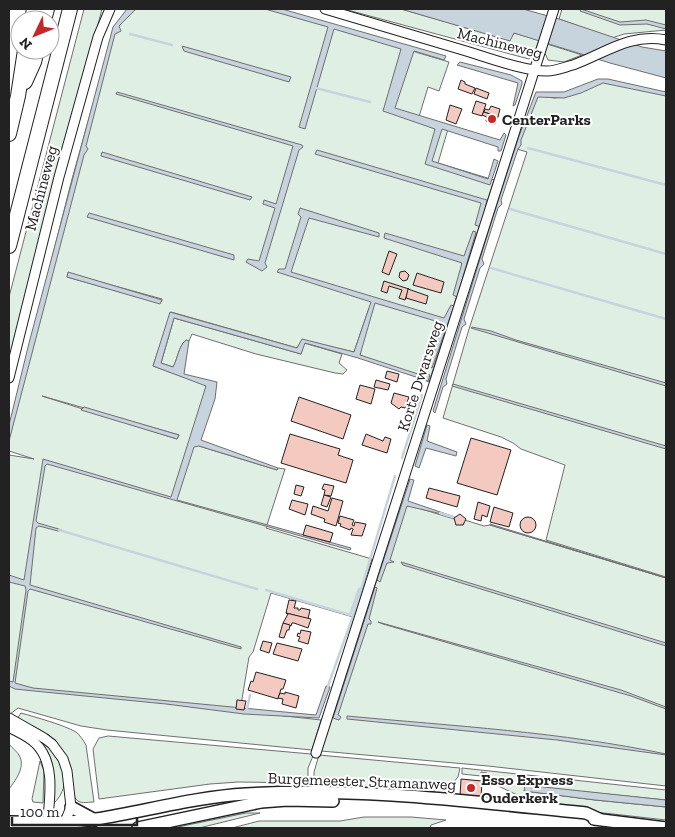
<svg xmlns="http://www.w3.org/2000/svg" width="675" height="837" viewBox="0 0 675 837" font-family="'Zilla Slab',serif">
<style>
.green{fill:#e0efe3;stroke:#6f6f6f;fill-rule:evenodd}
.water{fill:#c7d3dd;stroke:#6f6f6f}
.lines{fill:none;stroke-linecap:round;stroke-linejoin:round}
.stream{stroke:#c7d3dd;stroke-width:2.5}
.building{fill:#f3c9c0;stroke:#222}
.minor-casing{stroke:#222;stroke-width:11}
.major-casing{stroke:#222;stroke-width:14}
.highway-casing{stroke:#222;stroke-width:16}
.minor{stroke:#fff;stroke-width:9}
.major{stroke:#fff;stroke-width:11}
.highway{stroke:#fff;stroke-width:14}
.poi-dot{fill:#c62828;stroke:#fff;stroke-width:2}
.labels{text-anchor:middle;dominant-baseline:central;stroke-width:4;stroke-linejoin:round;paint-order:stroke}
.street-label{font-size:16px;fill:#222;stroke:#fff}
.poi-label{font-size:16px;font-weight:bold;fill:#222;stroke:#fff;text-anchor:start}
</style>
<rect width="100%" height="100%" fill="#fff"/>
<!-- green -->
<g class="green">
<path d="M84,9H102L9,366V297Z"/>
<path d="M132,9H271L449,62L439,91L428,87L418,120L448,129L438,163L494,180L429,382L360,355L369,308L354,352L302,340L297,348L171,312L153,366L206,385L199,446L277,470L278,468L285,469L266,528L372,559L353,617L271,593L253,652L249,657L240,711L321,720L312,750L107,730L81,726L18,708L9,715V455L34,459L9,451V427L72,179L113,32ZM68,273L162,299V300L160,303L67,277ZM42,396L179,435L177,439Z"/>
<path d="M344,9H401L509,40L514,33L539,40L534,54L529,59L525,58Z"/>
<path d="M562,9H666V30L624,34L612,38L559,19Z"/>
<path d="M547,44L582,55L564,62L548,60L544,51Z"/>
<path d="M603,80L666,95V577L546,540L565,465L521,449L513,443L501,437L443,418L469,329L527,152L517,149L535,95L554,98L565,97Z"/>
<path d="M174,318L301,354L304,343L342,354L339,363L347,370L343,374L335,373L256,354L192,334L189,341L186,340C178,347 178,359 173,367L161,363Z"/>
<path d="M402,503L454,519L455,517L484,526L490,525L666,578V786L488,766L321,751Z"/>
<path d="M21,713C35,717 64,725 76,732C80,735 83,740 86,745L94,802C86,802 80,805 75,798C71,784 69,762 61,749C52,733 33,726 17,719Z"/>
<path d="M108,736L311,754L313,756L308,768V783L238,782L210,784L99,799L93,749L99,738Z"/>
<path d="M38,739C61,750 76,784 53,804C54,779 57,758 38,739Z"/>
<path d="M9,744C12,748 18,752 20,757C25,768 15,781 9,789Z"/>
<path d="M319,755L460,768L458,777L453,783L432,792L314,784V772Z"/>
<path d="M40,761L44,771L43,803L33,802L32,799Z"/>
<path d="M462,768L666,790V800L525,786V791L595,800L666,807V820L595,812L528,800L496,785L487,773L481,772V776L462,774Z"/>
<path d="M246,813H260L199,828H173Z"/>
<path d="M364,817H411L446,820L431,825L430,828H232L259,821H340Z"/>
</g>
<!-- water -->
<g class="water">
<path d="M127,9H136L119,26L121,31L115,34L86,146L88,149L84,155L9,441V425L29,343L113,27Z"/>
<path d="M265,9H282L446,56L444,60L414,51L395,108L500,140L504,133L506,135L501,151H498V147L442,129L432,161L488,179L494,159L498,161L490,185L425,164L435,129L383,111L401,49L334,29L305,129L299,127L328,27Z"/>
<path d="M401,9H523L559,19L642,47L666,51V78L610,63L514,33L510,41Z"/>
<path d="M581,9L620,22L646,20L666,25V29L647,24L620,25L580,11Z"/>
<path d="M182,46L291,77L289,82L184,51Z"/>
<path d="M460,62L511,75L522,81V84L515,105L513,106L518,83L457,65Z"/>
<path d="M598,79H608L666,92V96L603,83L581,93L564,98L538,97L521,140V145L518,149L501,200L502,204L498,208L482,259L484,264L480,268L464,319L466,324L462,327L446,379L447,384L443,387L435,413L433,411L492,220L519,136L536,92H564Z"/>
<path d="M117,92L302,145L303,147L299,150L265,263L267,267L262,271L246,262L248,259L259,261L275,208L263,204L264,200L276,204L293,146L116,94Z"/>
<path d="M317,150L487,200L481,227L475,225L481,203L315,154Z"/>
<path d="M102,152L252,197L250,200L101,156Z"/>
<path d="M300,208L379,233V237L309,218L291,272L444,318L451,305L454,306L432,368L430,367L442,323L375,303L360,355L424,376L428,374L430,375L428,381L358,358L305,343L301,354L174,318L161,363L173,367C178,358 178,347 186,340L189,341L184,374L217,382L215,399L201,440L278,468L277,470L199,446L194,447L177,500L351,548L350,550L47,464L45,466L36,521L38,523L62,530L58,531L39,526L36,528L30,585L241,647V649L30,589L28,591L15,683L33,688L316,715L326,686L330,687L319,718L244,714L166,704L34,691L15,689L9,686V681L13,682L26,590L25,586L9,582V575L24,580L43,459L171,497L206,386L153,366L170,312L297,348L302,339L354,352L371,302L277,272L279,269H285L301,217L298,214Z"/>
<path d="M89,213L234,255V260L87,217Z"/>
<path d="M473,231L476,232L457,297L453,295L462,263L384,238L385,233L464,256Z"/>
<path d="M68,272L162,300L160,304L67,277Z"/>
<path d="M472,327L491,331L516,340L666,383V386L471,328Z"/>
<path d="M453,384L666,446V449L452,386Z"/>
<path d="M84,407L179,435L177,439L81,410Z"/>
<path d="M427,425L430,426L427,441L457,452L456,456L426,448L419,468L415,466Z"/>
<path d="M410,479L414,480L408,501L455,517L407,506L390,560L394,562L387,563L380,582L377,580Z"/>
<path d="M490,524L666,578L490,525Z"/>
<path d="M401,562L666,643V646L403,565Z"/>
<path d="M375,587L377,588L369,619L371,621V624H368L338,715L341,717L339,720L333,718Z"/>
<path d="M378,622L621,690L666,707V709L631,696L383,624Z"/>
<path d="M347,716C454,726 562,732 666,754V755L557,740L347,719Z"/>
<path d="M525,785L666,800V807L595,800L524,791Z"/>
</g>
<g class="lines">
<!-- stream -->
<g class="stream">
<path d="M130,34L172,45"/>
<path d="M316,88L370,102"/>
<path d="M528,148L666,185"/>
<path d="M510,209L666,254"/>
<path d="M491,268L666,319"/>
<path d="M402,458L422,395"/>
<path d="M440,513L456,518"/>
<path d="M59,530L257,589"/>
<path d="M266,590L350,615L359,589"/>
<path d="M328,686L354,613L395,476"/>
<path d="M247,709L250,695"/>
</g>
</g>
<!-- building -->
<g class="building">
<path d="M461,80L465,82V84L475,88L472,94L458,89Z"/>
<path d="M476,88L489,93L487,99L474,94Z"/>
<path d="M476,101L486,104L482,116L472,113Z"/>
<path d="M450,105L462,109L456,124L446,120Z"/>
<path d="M491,106L500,109L498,117L484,112L485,109L489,110Z"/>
<path d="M484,112L498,117L495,124L486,121L487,117L482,115Z"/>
<path d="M389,251L397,254L389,275L382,272Z"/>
<path d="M405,271L409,275L407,280L403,281L399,277L400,272Z"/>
<path d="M417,273L444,282L441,293L413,285Z"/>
<path d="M384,281L409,289L405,300L399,298L402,290L389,286L387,293L381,291Z"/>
<path d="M408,289L428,296L426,304L406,298Z"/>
<path d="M387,371L399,374L397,382L385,378Z"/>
<path d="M376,380L390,384L388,390L374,387Z"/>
<path d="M360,385L375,389L371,404L356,399Z"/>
<path d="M394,393L409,397L405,408L401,407L399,409L391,403Z"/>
<path d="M299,397L351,415L343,439L291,421Z"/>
<path d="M290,434L340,449L338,455L353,460L346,483L281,463Z"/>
<path d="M366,434L383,441L385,437L391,439L387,453L362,445Z"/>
<path d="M471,438L511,450L497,495L457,483Z"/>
<path d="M324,484L334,486L331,496L324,495L325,490L322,489Z"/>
<path d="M296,485L304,487L301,496L294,494Z"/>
<path d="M429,488L460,496L457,507L426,498Z"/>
<path d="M324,495L331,497L327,507L321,505Z"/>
<path d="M332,498L343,501L336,526L324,522L325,519L311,514L313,506L328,511Z"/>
<path d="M292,500L308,504L305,515L289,509Z"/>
<path d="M478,502L490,506L487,517L482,515L481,521L474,519Z"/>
<path d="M494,507L513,513L509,527L490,522Z"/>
<path d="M460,514L466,519L463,525H456L454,518Z"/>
<path d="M340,516L354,520L352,525L354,526L355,522L366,524L362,536L351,535L353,529L351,528L350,530L340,526L341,524L338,523Z"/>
<circle cx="528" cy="525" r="8"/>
<path d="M306,525L333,533L330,542L303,535Z"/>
<path d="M289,600L296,601L294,608H298V610H300L301,608L310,610L308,619L286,613Z"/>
<path d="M286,613L311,619L308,628L294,623H292L291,626L283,623L288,614Z"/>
<path d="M283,623L290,625L289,630H287L284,638L279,637Z"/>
<path d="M301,630L311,632L308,644L298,641L300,637L297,636L298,633L300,634Z"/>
<path d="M263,641L272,643L269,653L260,650Z"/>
<path d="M277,643L302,649L298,661L273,654Z"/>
<path d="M256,672L286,680L283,689H281L278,699L248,690L251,681L253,682Z"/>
<path d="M285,692L299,696L296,708L282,704L283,699L278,698L280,693L285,694Z"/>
<path d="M237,700L246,701L244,710L236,709Z"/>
<path d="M461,779L482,781L481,798L460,796Z"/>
</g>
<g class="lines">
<defs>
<g id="minor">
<path d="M325,9C372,23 419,37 466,51C489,58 524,71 547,71C556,71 565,67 573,65C606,53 629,33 666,40"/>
<path d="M9,378L59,177L98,37L110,9"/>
<path d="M9,718L44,738L52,744L63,759L67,771L71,807L65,822"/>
<path d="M9,727C17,732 28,736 35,743C57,763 49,802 47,828"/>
<path d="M316,753L554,9"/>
</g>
<g id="major">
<path d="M71,807L95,820"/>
<path d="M594,819L666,828"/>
<path d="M9,822C38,822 67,824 96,819C146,811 195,797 246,794C359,787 474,802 586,813L599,819"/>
<path d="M138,828L261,802L287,800L333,801"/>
</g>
<g id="highway">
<path d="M32,20L34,9"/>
<path d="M44,20L47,9"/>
<path d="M25,82L34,62L37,50"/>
<path d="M9,134L18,96L25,50"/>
<path d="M9,246L70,9"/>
</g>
</defs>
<!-- minor casing -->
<use href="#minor" class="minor-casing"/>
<!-- major casing -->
<use href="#major" class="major-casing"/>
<!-- highway casing -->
<use href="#highway" class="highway-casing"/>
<!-- minor -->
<use href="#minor" class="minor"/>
<!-- major -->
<use href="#major" class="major"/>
<!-- highway -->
<use href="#highway" class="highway"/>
</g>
<!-- markers -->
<g class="poi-dot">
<circle cx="492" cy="119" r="5"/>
<circle cx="471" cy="788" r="5"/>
</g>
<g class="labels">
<!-- street labels -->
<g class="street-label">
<text transform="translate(500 43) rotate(14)">Machineweg</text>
<text transform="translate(41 188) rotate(-75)">Machineweg</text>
<text transform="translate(420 376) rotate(-72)">Korte Dwarsweg</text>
<text transform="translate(362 781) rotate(2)">Burgemeester Stramanweg</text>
</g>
<!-- poi labels -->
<g class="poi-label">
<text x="502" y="119">CenterParks</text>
<text x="481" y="779">Esso Express<tspan x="481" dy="18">Ouderkerk</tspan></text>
</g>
</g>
<!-- border -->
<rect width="675" height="837" fill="none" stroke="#222222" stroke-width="20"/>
<!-- north arrow -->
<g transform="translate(35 35) rotate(227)"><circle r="24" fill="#ffffff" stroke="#a7a7a7"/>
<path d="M0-4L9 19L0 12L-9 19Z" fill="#c62828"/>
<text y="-8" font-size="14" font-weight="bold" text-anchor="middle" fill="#222222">N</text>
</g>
<!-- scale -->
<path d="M12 817v8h125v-8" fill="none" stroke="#222222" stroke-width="2.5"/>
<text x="20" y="817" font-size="15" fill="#222222" stroke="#ffffff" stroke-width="4" paint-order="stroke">100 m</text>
</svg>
